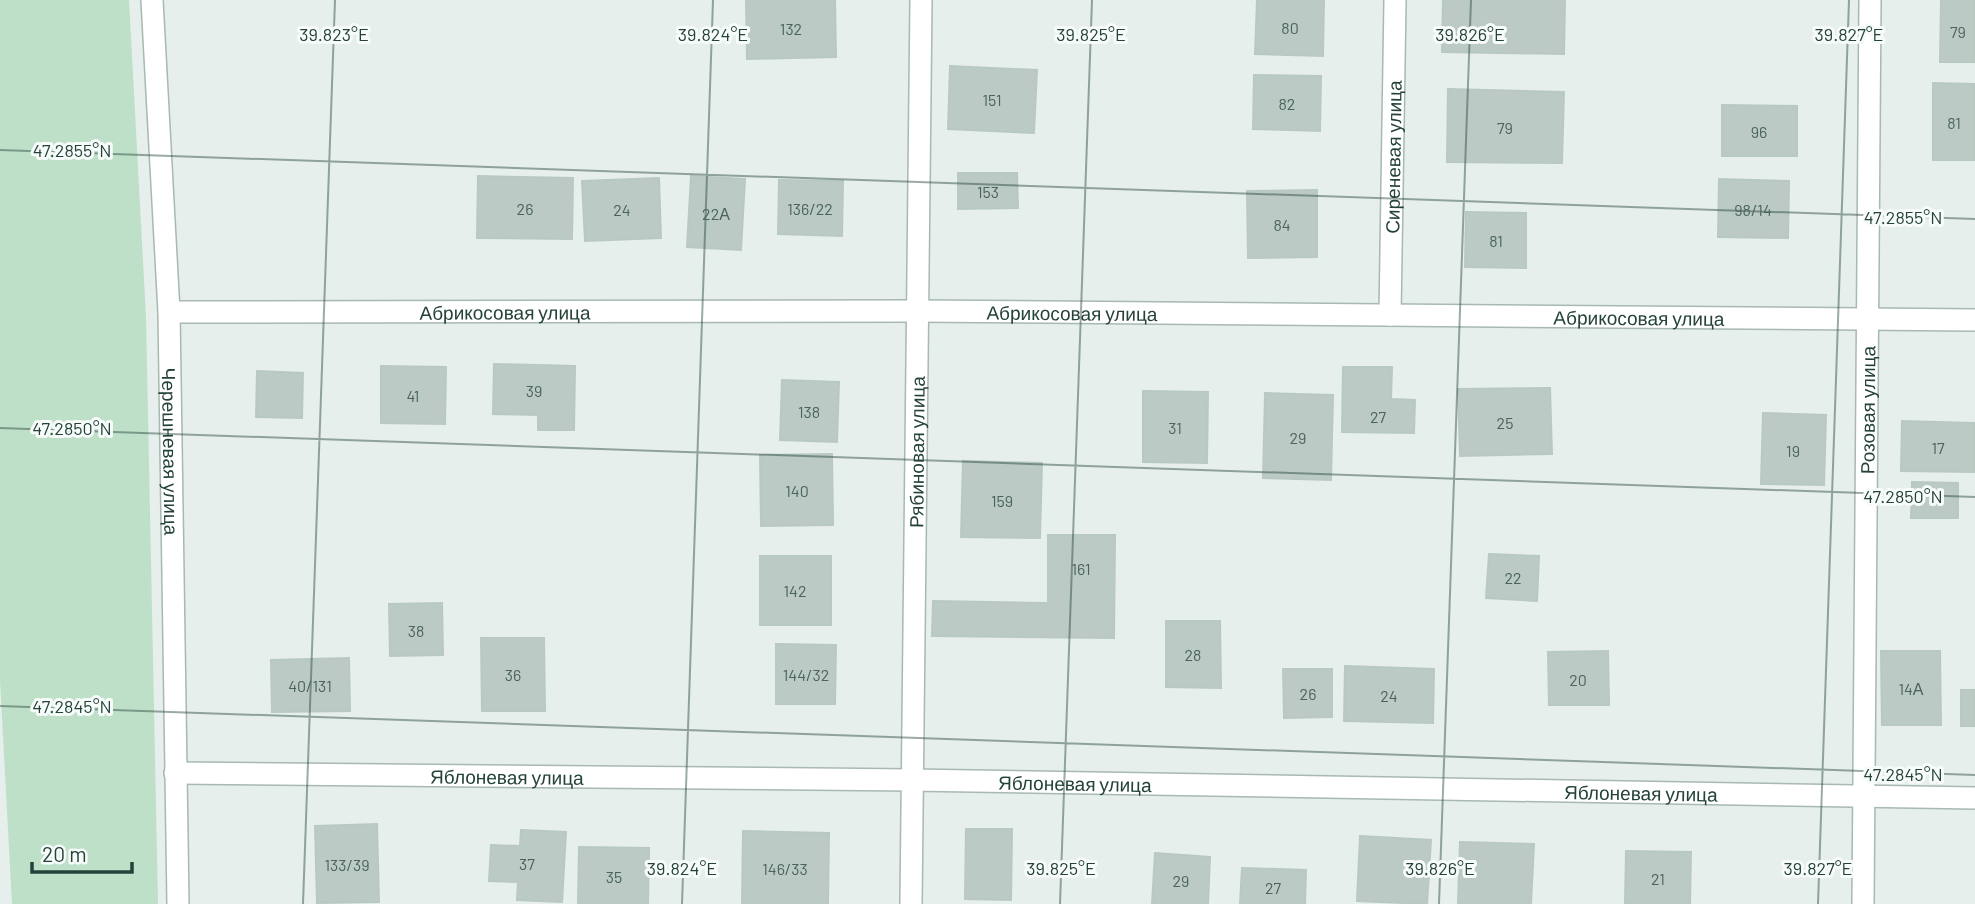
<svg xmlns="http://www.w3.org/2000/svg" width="1975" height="904" viewBox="0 0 1975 904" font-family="Barlow,sans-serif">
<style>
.green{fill:#bfe0c8}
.building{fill:#bbcac4;stroke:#b8c9c2;stroke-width:2}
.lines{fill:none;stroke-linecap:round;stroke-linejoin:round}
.minor-casing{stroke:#a8b8b2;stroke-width:24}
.minor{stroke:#fff;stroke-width:21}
.ticks{fill:none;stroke:#24423a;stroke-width:2;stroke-opacity:0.45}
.labels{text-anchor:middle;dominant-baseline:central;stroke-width:6;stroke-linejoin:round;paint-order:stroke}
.number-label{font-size:16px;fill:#4a645c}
.street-label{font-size:19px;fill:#24423a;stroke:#f7fbf9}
.ticks-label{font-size:18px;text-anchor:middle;fill:#24423a;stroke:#f7fbf9;stroke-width:6;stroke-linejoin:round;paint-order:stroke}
</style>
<rect width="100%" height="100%" fill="#e6efeb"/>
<!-- green -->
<path class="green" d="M0,0H129L146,317L158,904H12L0,680Z"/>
<!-- building -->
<g class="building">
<path d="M746,0H835L836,57L747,59Z"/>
<path d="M1257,0H1324L1323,56L1255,54Z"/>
<path d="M1443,0H1565L1564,54L1442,52Z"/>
<path d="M1941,0H1975V62H1940Z"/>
<path d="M950,66L1037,70L1034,133L948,129Z"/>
<path d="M1254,75L1321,76L1320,131L1253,129Z"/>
<path d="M1933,83L1975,84V160H1933Z"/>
<path d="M1448,89L1564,92L1562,163L1447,162Z"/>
<path d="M1722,105L1797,106V156H1722Z"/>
<path d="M958,173H1017L1018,208L958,209Z"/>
<path d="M478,176L573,178L572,239L477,238Z"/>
<path d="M691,176L745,179L741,250L687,247Z"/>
<path d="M659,178L661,238L585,241L582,181Z"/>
<path d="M1719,179L1789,181L1788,238L1718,237Z"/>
<path d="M779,180L843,181L842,236L778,234Z"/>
<path d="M1317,190V257L1248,258L1247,191Z"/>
<path d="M1466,212L1526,213V268L1465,267Z"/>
<path d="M494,364L575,366L574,430H538V415L493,414Z"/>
<path d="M381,366L446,367L445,424L381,423Z"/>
<path d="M1343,367H1392L1391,399L1415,400L1414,433L1342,432Z"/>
<path d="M257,371L303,373L302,418L256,417Z"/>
<path d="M782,380L839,382L837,442L780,440Z"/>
<path d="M1550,388L1552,454L1460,456L1458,389Z"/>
<path d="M1143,391L1208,392L1207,463L1143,462Z"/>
<path d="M1265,393L1333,395L1331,480L1263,478Z"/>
<path d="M1763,413L1826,415L1824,485L1761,484Z"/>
<path d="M1902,421L1975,423V472L1901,471Z"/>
<path d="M832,454L833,525L761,526L760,455Z"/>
<path d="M963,461L1042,463L1040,538L961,537Z"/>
<path d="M1912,482L1958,483V518H1911Z"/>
<path d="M1048,535H1115L1114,638L932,636L933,601L1048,603Z"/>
<path d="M1489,554L1539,556L1537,601L1486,598Z"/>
<rect x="760" y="556" width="71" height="69"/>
<path d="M442,603L443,655L390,656L389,604Z"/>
<path d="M1166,621H1220L1221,688L1166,687Z"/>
<path d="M481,638H544L545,711H482Z"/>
<path d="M776,644L836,645L835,704H776Z"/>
<path d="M1608,651L1609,705H1549L1548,652Z"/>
<path d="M1881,651H1940L1941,725H1882Z"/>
<path d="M349,658L350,711L272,712L271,660Z"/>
<path d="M1345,666L1434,669L1433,723L1344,721Z"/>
<path d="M1283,669H1332V717L1284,718Z"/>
<rect x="1961" y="690" width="14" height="36"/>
<path d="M377,824L379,902L317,903L315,826Z"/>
<path d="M966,829H1012L1011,900L965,899Z"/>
<path d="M521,830L566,832L562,902L517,900L518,882L489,881L491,845L520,846Z"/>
<path d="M743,831L829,833L828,904H742Z"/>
<path d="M1360,836L1431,840L1427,904L1357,901Z"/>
<path d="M1460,842L1534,844L1531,904H1458Z"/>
<path d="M579,847L649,848L648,904H578Z"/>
<path d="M1626,851L1691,852L1690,904H1625Z"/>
<path d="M1155,853L1210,857L1208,904H1152Z"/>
<path d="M1242,868L1306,870L1305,904H1240Z"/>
</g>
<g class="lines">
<defs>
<g id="minor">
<path id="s1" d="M152,0L169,312L178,904"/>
<path id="s2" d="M169,312L916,311L1975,320"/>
<path id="s3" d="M1390,315L1395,0"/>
<path id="s4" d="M175,773L912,780L1975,798"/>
<path id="s5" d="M911,904L921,0"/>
<path id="s6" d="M1863,904L1870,0"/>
</g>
</defs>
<!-- minor casing -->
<use href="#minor" class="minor-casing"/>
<!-- minor -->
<use href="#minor" class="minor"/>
</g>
<!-- ticks -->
<path class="ticks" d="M0,150L1975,219M0,428L1975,497M0,706L1975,775M303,904L335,0M682,904L713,0M1060,904L1092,0M1439,904L1471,0M1818,904L1849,0"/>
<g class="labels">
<!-- number labels -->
<g class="number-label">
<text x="1290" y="27">80</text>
<text x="791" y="28">132</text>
<text x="1958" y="31">79</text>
<text x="992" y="99">151</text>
<text x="1287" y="103">82</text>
<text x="1954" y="122">81</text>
<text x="1505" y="127">79</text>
<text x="1759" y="131">96</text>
<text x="988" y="191">153</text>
<text x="525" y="208">26</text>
<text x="810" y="208">136/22</text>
<text x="622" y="209">24</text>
<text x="1753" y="209">98/14</text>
<text x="716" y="213">22А</text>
<text x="1282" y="224">84</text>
<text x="1496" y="240">81</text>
<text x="534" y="390">39</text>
<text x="413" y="395">41</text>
<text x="809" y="411">138</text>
<text x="1378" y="416">27</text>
<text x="1505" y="422">25</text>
<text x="1175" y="427">31</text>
<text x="1298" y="437">29</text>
<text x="1938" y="447">17</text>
<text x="1793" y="450">19</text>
<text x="797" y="490">140</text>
<text x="1002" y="500">159</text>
<text x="1081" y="568">161</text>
<text x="1513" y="577">22</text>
<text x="795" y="590">142</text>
<text x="416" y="630">38</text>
<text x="1193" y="654">28</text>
<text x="513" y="674">36</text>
<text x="806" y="674">144/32</text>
<text x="1578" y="679">20</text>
<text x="310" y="685">40/131</text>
<text x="1911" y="688">14А</text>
<text x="1308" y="693">26</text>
<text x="1389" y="695">24</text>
<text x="527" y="863">37</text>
<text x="347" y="864">133/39</text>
<text x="785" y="868">146/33</text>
<text x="614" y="876">35</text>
<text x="1658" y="878">21</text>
<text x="1181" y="880">29</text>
<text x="1273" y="887">27</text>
</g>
<!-- street labels -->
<g class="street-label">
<text stroke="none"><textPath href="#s3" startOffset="158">Сиреневая улица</textPath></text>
<text stroke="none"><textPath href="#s2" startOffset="336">Абрикосовая улица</textPath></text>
<text stroke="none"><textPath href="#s2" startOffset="903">Абрикосовая улица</textPath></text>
<text stroke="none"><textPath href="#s2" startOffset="1470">Абрикосовая улица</textPath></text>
<text stroke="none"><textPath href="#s6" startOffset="494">Розовая улица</textPath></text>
<text stroke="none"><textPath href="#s1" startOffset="452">Черешневая улица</textPath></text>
<text stroke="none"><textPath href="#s5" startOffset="452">Рябиновая улица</textPath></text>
<text stroke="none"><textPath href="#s4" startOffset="332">Яблоневая улица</textPath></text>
<text stroke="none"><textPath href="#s4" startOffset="900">Яблоневая улица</textPath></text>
<text stroke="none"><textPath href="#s4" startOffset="1466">Яблоневая улица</textPath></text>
</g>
</g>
<g class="ticks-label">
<text x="334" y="41">39.823°E</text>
<text x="713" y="41">39.824°E</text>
<text x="1091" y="41">39.825°E</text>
<text x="1470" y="41">39.826°E</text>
<text x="1849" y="41">39.827°E</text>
<text x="72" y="157">47.2855°N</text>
<text x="1903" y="224">47.2855°N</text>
<text x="72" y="435">47.2850°N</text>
<text x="1903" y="503">47.2850°N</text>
<text x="72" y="713">47.2845°N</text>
<text x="1903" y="781">47.2845°N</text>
<text x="682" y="875">39.824°E</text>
<text x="1061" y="875">39.825°E</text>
<text x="1440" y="875">39.826°E</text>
<text x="1818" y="875">39.827°E</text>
</g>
<!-- scale -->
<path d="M32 862v10h100v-10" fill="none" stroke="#24423a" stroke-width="3.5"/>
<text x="42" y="862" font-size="21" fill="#24423a" stroke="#f7fbf9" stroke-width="5" paint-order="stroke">20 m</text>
</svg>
